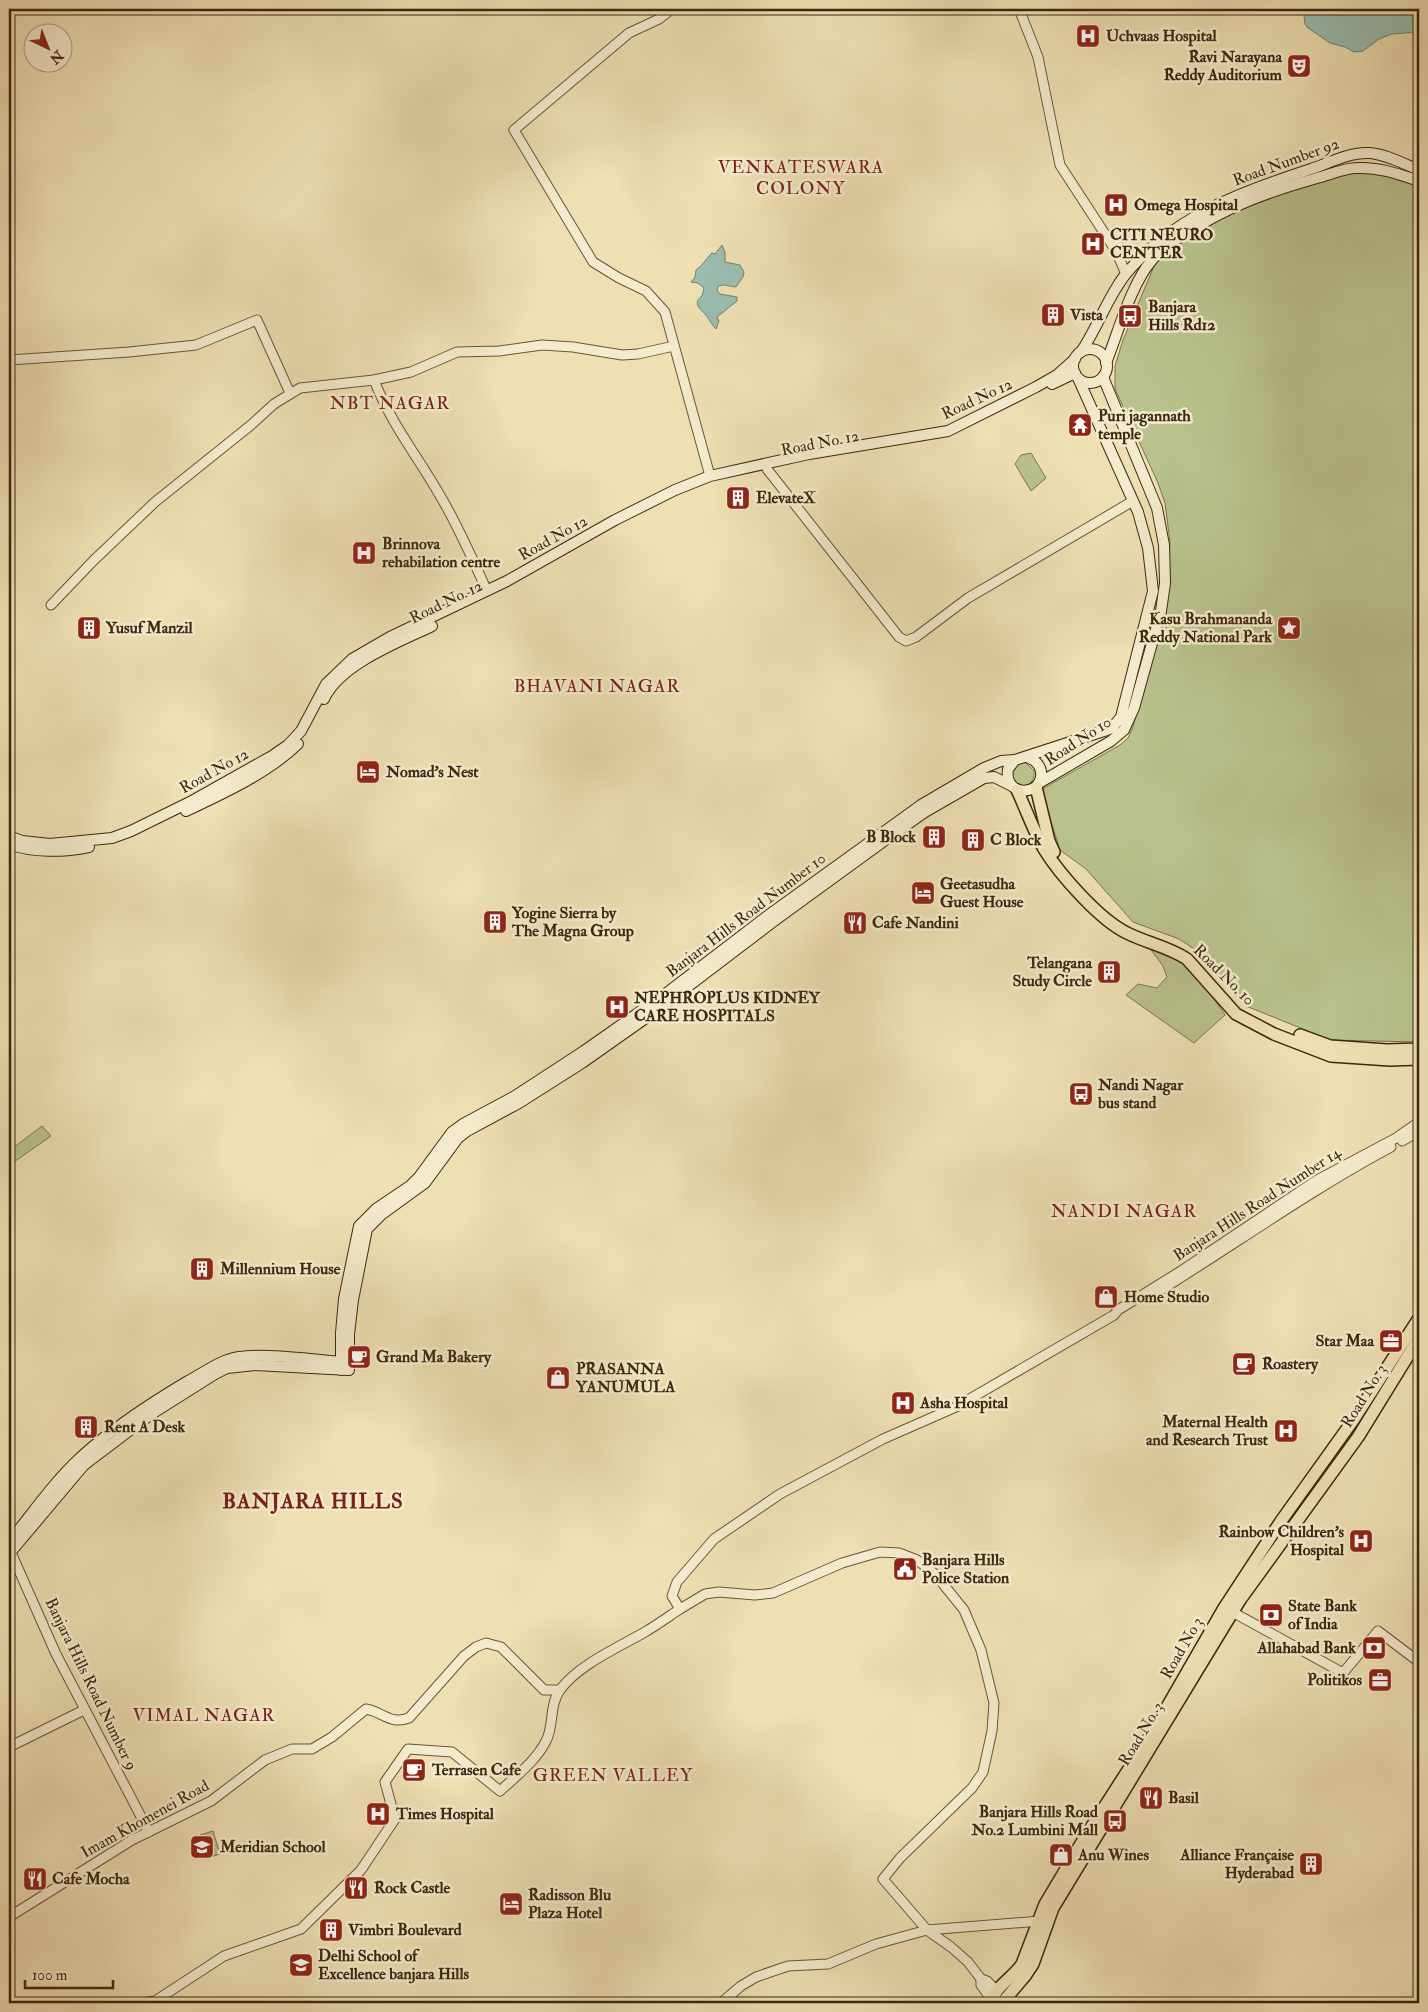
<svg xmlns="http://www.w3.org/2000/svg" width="1428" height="2012" viewBox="0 0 1428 2012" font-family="'IM FELL Double Pica',serif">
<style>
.green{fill:#b9c28c;stroke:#7b744e}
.water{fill:#9abdb1;stroke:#758170}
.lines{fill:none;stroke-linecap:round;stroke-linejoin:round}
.tertiary-casing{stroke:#695538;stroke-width:11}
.secondary-casing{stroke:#3d270f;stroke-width:12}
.primary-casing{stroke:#3d270f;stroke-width:14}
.tertiary{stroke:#f4ebce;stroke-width:9}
.secondary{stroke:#f4ebce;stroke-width:10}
.primary{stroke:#eee0b3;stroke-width:11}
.labels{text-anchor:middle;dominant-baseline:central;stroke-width:5;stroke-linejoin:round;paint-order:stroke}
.poi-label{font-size:16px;font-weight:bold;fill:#3d270f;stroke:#f4ebce;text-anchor:start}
.street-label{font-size:16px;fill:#3d270f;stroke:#f4ebce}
.neighbourhood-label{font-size:18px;letter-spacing:1px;fill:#7a1f14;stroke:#f4ebce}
.district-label{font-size:21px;font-weight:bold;letter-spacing:1px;fill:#7a1f14;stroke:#f4ebce}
</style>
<rect width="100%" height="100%" fill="#eee0b3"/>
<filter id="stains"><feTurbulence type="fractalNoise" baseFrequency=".004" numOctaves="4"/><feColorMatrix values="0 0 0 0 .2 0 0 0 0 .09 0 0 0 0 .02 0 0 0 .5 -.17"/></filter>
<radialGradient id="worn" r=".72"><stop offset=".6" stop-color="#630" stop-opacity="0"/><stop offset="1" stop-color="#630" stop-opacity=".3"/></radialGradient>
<!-- green -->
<g class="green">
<path d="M1355,171L1387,175L1419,185V1042L1330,1040L1246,1006L1196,950L1179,939L1133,922L1086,869L1060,850L1042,794L1044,788L1120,745L1128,738L1133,727L1167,589L1170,542L1165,503L1158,483L1115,389V366L1123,340L1154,266L1166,253L1220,219L1259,201Z"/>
<path d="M1031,453L1046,478L1031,491L1015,464L1021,455Z"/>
<path d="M1025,762L1034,771C1035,782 1029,786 1018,788L1008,771L1013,764Z"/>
<path d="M1149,947L1177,957L1202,981L1225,1015L1194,1043L1126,995L1138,984L1157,988L1167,977L1163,966Z"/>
<path d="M42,1126L51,1136L11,1164L9,1162V1151Z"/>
<path d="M213,1831L220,1854L207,1858L200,1835Z"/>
</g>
<!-- water -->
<g class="water">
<path d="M1303,9H1419V32L1392,34L1379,39L1363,51L1354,52L1345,47L1330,43L1308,28L1305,24Z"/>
<path d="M722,245L725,252V262L740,265L744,272L743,277L736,287L723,285L718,286L717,290L720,294L737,297V301L717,317L719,321L716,329C712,325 709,319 706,315C700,309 692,303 702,296L704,288L698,283L691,282L695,277L696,270C702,266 706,259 712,253L715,254Z"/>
</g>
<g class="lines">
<defs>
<g id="tertiary">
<path d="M672,9L659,19L629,33L514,130L593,262L619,278L646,291L665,312L710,476"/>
<path d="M1019,9L1038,57L1060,165L1116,251L1126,274"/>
<path d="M1116,243L1125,253L1140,258"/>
<path d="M9,360L129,352L196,345L257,320L290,393"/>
<path d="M374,380C391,424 419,458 442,499C459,528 473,560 487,591"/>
<path d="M767,469L899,637L906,641L916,637L968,598L1133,501"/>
<path d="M51,605L93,561L155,502L251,425L274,404L300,388L374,380L411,372L457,352L499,351L542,345L573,347L622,355L638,354L674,346"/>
<path d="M1402,1141L1419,1131"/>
<path d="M1156,1293C1234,1245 1309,1191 1391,1147"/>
<path d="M9,1548L56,1654L149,1832"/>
<path d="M680,1609L705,1594L719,1592L755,1595L773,1593L842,1563L880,1552L899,1553L917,1560L935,1574L964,1610L981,1650L994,1703L992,1731L983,1772L972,1788L900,1858L883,1879L927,1930L951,1947L968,1962L981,1979L987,1981L997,1991"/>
<path d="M1227,1609L1343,1673L1378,1631L1419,1662"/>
<path d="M9,1747L84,1710"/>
<path d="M9,1917L132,1840L211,1801L265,1760L292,1749H312L332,1737L366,1709C383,1712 390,1725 409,1718L464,1656L476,1647L486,1643L501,1647L544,1690H560"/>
<path d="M981,1979V1985L992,2000"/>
<path d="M142,2003L155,2001L224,1956L301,1929L361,1870L395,1819L385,1782L408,1749L452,1752L500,1791C516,1776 536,1761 546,1741C554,1727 549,1705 560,1690C578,1665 619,1647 645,1632C657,1625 668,1617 680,1609L672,1596L677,1582L714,1539L780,1494L883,1439L956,1407L1114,1315L1118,1310L1181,1271L1317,1180L1396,1138L1419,1122"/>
<path d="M721,2003L741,1986L756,1977L788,1966L828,1964L876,1944L927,1930L1040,1921"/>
</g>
<g id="secondary">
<circle cx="1090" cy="366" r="17"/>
<path d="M1081,352C1098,327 1111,289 1131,268C1179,214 1244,191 1311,169C1329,163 1350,152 1369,153C1386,154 1404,164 1419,170"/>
<path d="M1106,363C1118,333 1131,284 1152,260C1161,248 1175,240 1188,232C1231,205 1268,192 1317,178C1329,175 1344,168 1357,168C1379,167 1398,174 1419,181"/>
<path d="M1052,384L1075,373"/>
<path d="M324,699C340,664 399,642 432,626"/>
<path d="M1026,757C1041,761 1046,775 1036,787C1020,796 1005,787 1008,769L1015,760L1104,731L1112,728L1121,717L1153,591L1148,548L1138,512L1078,378"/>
<path d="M1039,783L1111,741L1124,730L1134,708L1161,611L1165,583L1164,545L1157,508L1103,377"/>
<path d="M186,811C224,793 268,773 298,744"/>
<path d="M9,836L22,841L50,844L112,838L131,831L190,802L272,756L288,745L301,731L326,684L352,659L390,637L507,581L615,520L675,490L710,476L809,454L948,431L1036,387L1057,375L1075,359"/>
<path d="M9,844C33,853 64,852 89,847"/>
<path d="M341,1370V1333L344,1299L359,1226L376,1209L410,1186L419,1177L452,1132L463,1124L515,1096L584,1051L668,992L770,914L921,805L984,768L1001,761L1015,760"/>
<path d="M9,1542C32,1514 53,1483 80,1458C112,1428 151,1403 188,1381C205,1372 220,1360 239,1357C271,1353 313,1360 345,1362"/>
<path d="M9,1554L84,1465L150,1415L215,1374L227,1368L255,1365L349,1370V1334L353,1300L367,1229L381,1215L425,1183L458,1138L467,1131L519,1103L582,1063L653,1013L774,921L895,833L925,812L984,778L994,777L1012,786"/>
</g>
<g id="primary">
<path d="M1036,787L1049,841L1054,852"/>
<path d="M1017,790C1026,809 1033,830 1044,849C1060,875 1100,920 1127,933C1147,943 1169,947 1187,959L1236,1014L1274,1034L1331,1056L1390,1060L1419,1059"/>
<path d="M1300,1035L1330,1046L1387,1050L1419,1049"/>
<path d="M991,2003C995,1986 1013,1978 1022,1964L1045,1904L1085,1837L1152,1733L1224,1608L1281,1521L1354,1419L1419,1318"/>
<path d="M1002,2003L1025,1976L1033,1964L1053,1908L1240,1600L1358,1437L1419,1338"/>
</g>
</defs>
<!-- tertiary casing -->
<use href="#tertiary" class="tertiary-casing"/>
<!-- secondary casing -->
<use href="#secondary" class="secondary-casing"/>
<!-- primary casing -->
<use href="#primary" class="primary-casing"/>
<!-- tertiary -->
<use href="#tertiary" class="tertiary"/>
<!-- secondary -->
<use href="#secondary" class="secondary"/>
<!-- primary -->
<use href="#primary" class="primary"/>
</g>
<!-- icons -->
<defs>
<symbol id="hospital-square" viewBox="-11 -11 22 22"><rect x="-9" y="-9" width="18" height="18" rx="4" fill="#8f2418" stroke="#f4ebce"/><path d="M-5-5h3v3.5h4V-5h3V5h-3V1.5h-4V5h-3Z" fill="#fff"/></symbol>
<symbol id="theatre-square" viewBox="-11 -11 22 22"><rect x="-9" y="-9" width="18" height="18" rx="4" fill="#8f2418" stroke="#f4ebce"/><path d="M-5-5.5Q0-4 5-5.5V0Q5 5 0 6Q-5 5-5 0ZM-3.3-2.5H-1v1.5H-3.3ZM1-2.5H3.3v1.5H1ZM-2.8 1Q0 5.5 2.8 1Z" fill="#fff"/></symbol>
<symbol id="building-square" viewBox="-11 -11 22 22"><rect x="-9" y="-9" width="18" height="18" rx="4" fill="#8f2418" stroke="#f4ebce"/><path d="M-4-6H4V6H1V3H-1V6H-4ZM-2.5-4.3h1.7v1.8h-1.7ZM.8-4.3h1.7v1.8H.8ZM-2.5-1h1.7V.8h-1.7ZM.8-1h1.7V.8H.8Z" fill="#fff"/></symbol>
<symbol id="bus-square" viewBox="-11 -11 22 22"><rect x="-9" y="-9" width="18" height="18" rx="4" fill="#8f2418" stroke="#f4ebce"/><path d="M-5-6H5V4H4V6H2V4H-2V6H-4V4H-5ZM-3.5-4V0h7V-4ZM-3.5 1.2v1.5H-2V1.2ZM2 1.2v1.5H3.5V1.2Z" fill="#fff"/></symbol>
<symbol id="temple-square" viewBox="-11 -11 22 22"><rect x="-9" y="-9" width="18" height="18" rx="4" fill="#8f2418" stroke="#f4ebce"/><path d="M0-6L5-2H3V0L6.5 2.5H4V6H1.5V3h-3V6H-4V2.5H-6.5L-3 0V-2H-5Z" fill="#fff"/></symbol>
<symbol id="sight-square" viewBox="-11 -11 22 22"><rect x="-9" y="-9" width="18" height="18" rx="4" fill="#8f2418" stroke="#f4ebce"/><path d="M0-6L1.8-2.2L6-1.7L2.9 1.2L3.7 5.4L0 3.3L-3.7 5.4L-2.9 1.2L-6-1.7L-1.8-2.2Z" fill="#fff"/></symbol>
<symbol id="hotel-square" viewBox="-11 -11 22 22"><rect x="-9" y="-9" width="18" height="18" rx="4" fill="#8f2418" stroke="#f4ebce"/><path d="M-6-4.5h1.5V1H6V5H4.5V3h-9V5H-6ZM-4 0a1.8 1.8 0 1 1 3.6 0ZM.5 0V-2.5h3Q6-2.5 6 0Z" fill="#fff"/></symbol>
<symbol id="restaurant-square" viewBox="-11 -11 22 22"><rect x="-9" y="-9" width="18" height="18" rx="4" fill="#8f2418" stroke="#f4ebce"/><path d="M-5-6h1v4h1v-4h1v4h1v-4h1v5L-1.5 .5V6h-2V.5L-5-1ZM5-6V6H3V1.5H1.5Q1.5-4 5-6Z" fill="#fff"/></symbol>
<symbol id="shop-square" viewBox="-11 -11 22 22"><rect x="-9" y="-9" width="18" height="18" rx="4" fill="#8f2418" stroke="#f4ebce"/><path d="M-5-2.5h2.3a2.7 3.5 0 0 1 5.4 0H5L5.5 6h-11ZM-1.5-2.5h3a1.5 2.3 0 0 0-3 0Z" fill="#fff"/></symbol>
<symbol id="office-square" viewBox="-11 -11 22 22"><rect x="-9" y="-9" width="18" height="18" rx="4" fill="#8f2418" stroke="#f4ebce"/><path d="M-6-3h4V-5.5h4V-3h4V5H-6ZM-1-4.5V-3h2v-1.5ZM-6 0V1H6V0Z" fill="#fff"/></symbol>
<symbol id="cafe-square" viewBox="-11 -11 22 22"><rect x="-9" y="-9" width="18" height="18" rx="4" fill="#8f2418" stroke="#f4ebce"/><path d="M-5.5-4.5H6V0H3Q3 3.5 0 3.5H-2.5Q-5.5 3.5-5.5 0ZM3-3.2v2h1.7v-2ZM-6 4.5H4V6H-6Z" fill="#fff"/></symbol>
<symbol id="civic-square" viewBox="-11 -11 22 22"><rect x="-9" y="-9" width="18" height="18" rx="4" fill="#8f2418" stroke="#f4ebce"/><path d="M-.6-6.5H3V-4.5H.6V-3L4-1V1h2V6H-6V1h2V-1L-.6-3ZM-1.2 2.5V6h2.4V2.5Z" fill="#fff"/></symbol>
<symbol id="bank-square" viewBox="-11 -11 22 22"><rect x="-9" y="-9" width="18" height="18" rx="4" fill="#8f2418" stroke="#f4ebce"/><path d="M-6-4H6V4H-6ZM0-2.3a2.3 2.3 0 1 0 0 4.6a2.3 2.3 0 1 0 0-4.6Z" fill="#fff"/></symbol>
<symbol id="school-square" viewBox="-11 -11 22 22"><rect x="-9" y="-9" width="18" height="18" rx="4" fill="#8f2418" stroke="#f4ebce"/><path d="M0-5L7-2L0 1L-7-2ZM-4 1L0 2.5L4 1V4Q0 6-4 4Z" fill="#fff"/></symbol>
</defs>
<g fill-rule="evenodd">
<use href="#hospital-square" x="1074" y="22" width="28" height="28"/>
<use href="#theatre-square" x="1285" y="52" width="28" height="28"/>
<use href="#hospital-square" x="1102" y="191" width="28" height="28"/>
<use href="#hospital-square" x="1079" y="230" width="28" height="28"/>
<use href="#building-square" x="1039" y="301" width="28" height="28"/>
<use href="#bus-square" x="1116" y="302" width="28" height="28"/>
<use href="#temple-square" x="1066" y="411" width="28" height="28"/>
<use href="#building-square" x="724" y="484" width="28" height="28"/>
<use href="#hospital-square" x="350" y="539" width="28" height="28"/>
<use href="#building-square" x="75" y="614" width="28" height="28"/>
<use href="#sight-square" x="1275" y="614" width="28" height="28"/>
<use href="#hotel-square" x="354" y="758" width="28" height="28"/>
<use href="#building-square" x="920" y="823" width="28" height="28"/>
<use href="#building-square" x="959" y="826" width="28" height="28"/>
<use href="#hotel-square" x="909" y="879" width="28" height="28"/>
<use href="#building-square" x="481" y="908" width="28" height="28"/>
<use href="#restaurant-square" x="841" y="909" width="28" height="28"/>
<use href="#building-square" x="1095" y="958" width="28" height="28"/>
<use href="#hospital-square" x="603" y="993" width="28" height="28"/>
<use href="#bus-square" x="1067" y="1080" width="28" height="28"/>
<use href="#building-square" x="188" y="1255" width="28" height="28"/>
<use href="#shop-square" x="1092" y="1283" width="28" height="28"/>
<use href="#office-square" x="1377" y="1327" width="28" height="28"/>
<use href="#cafe-square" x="345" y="1343" width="28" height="28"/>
<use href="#cafe-square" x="1230" y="1350" width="28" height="28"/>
<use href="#shop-square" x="544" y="1364" width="28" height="28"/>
<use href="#hospital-square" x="889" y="1389" width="28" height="28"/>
<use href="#building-square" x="72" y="1413" width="28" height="28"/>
<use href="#hospital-square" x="1272" y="1417" width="28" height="28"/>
<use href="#hospital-square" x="1347" y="1527" width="28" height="28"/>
<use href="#civic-square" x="891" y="1555" width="28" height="28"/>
<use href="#bank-square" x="1257" y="1601" width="28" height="28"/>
<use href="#bank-square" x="1360" y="1634" width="28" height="28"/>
<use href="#office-square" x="1366" y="1666" width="28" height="28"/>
<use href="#cafe-square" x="400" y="1756" width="28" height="28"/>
<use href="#restaurant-square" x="1137" y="1784" width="28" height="28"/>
<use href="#hospital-square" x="364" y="1800" width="28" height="28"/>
<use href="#bus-square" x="1101" y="1807" width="28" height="28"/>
<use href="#school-square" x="188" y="1833" width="28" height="28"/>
<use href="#shop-square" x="1047" y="1841" width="28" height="28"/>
<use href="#building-square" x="1297" y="1850" width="28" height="28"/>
<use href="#restaurant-square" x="21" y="1865" width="28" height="28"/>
<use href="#restaurant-square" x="342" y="1874" width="28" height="28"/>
<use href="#hotel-square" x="497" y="1890" width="28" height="28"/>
<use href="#building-square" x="317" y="1916" width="28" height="28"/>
<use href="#school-square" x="287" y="1951" width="28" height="28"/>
</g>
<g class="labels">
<!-- poi labels -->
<g class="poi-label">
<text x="1106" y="36">Uchvaas Hospital</text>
<text x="1282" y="57" text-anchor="end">Ravi Narayana<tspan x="1282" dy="18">Reddy Auditorium</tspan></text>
<text x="1134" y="205">Omega Hospital</text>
<text x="1110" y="235">CITI NEURO<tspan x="1110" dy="18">CENTER</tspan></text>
<text x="1148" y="307">Banjara<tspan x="1148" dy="18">Hills Rd12</tspan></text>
<text x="1070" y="315">Vista</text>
<text x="1098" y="416">Puri jagannath<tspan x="1098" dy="18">temple</tspan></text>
<text x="756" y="498">ElevateX</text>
<text x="382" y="544">Brinnova<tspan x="382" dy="18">rehabilation centre</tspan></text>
<text x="1272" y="619" text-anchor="end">Kasu Brahmananda<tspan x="1272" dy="18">Reddy National Park</tspan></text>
<text x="106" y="628">Yusuf Manzil</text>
<text x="386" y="772">Nomad's Nest</text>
<text x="916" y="837" text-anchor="end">B Block</text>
<text x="990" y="840">C Block</text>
<text x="940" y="884">Geetasudha<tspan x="940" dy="18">Guest House</tspan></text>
<text x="512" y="913">Yogine Sierra by<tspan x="512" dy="18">The Magna Group</tspan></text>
<text x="872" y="923">Cafe Nandini</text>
<text x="1092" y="963" text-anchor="end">Telangana<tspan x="1092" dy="18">Study Circle</tspan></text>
<text x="634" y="998">NEPHROPLUS KIDNEY<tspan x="634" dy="18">CARE HOSPITALS</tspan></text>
<text x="1098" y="1085">Nandi Nagar<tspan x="1098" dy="18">bus stand</tspan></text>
<text x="220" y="1269">Millennium House</text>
<text x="1124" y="1297">Home Studio</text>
<text x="1374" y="1341" text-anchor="end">Star Maa</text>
<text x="376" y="1357">Grand Ma Bakery</text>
<text x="1262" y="1364">Roastery</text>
<text x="576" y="1369">PRASANNA<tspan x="576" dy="18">YANUMULA</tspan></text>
<text x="920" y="1403">Asha Hospital</text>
<text x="1268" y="1422" text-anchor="end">Maternal Health<tspan x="1268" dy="18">and Research Trust</tspan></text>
<text x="104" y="1427">Rent A Desk</text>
<text x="1344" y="1532" text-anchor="end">Rainbow Children’s<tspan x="1344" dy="18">Hospital</tspan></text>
<text x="922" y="1560">Banjara Hills<tspan x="922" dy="18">Police Station</tspan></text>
<text x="1288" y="1606">State Bank<tspan x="1288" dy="18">of India</tspan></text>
<text x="1356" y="1648" text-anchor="end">Allahabad Bank</text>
<text x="1362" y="1680" text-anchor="end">Politikos</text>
<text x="432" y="1770">Terrasen Cafe</text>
<text x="1168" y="1798">Basil</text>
<text x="1098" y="1812" text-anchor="end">Banjara Hills Road<tspan x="1098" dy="18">No.2 Lumbini Mall</tspan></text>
<text x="396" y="1814">Times Hospital</text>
<text x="220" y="1847">Meridian School</text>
<text x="1078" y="1855">Anu Wines</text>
<text x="1294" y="1855" text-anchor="end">Alliance Française<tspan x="1294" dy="18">Hyderabad</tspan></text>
<text x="52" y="1879">Cafe Mocha</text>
<text x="374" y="1888">Rock Castle</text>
<text x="528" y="1895">Radisson Blu<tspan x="528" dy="18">Plaza Hotel</tspan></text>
<text x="348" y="1930">Vimbri Boulevard</text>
<text x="318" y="1956">Delhi School of<tspan x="318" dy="18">Excellence banjara Hills</tspan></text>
</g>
<!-- street labels -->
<g class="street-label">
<text transform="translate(1286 162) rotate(-20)">Road Number 92</text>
<text transform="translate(977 399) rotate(-25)">Road No 12</text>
<text transform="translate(820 443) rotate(-11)">Road No. 12</text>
<text transform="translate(553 538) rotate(-29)">Road No 12</text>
<text transform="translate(446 602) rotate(-26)">Road No. 12</text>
<text transform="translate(1078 741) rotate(-33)">Road No 10</text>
<text transform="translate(214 771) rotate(-29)">Road No 12</text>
<text transform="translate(746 915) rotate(-37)">Banjara Hills Road Number 10</text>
<text transform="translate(1224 975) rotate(45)">Road No. 10</text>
<text transform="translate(1257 1204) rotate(-33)">Banjara Hills Road Number 14</text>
<text transform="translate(1364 1396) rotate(-58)">Road No. 3</text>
<text transform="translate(1182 1648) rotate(-60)">Road No 3</text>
<text transform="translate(91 1684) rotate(64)">Banjara Hills Road Number 9</text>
<text transform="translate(1141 1734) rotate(-59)">Road No. 3</text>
<text transform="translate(145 1819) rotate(-29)">Imam Khomenei Road</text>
</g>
<!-- neighbourhood labels -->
<g class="neighbourhood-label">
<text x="801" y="167">VENKATESWARA<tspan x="801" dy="21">COLONY</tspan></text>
<text x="390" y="403">NBT NAGAR</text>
<text x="597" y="686">BHAVANI NAGAR</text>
<text x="1124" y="1211">NANDI NAGAR</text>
<text x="204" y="1715">VIMAL NAGAR</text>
<text x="613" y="1775">GREEN VALLEY</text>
</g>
<!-- district labels -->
<g class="district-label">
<text x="313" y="1501">BANJARA HILLS</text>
</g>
</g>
<!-- margin -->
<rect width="1428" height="2012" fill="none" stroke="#eee0b3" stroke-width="30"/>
<rect x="10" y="10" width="1408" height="1992" fill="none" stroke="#3d270f" stroke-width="2.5"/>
<rect x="15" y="15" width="1398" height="1982" fill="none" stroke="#3d270f"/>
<!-- north arrow -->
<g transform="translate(48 48) rotate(137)"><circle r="24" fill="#f4ebce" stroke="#ab9d82"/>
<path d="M0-4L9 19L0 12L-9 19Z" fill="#8f2418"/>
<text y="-8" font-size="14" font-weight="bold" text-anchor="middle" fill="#3d270f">N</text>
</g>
<!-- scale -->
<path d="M25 1980v8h88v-8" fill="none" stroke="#3d270f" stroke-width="2.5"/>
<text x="32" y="1980" font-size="15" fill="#3d270f" stroke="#f4ebce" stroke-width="4" paint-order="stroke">100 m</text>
<rect width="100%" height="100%" filter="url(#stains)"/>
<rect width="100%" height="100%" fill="url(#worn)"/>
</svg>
